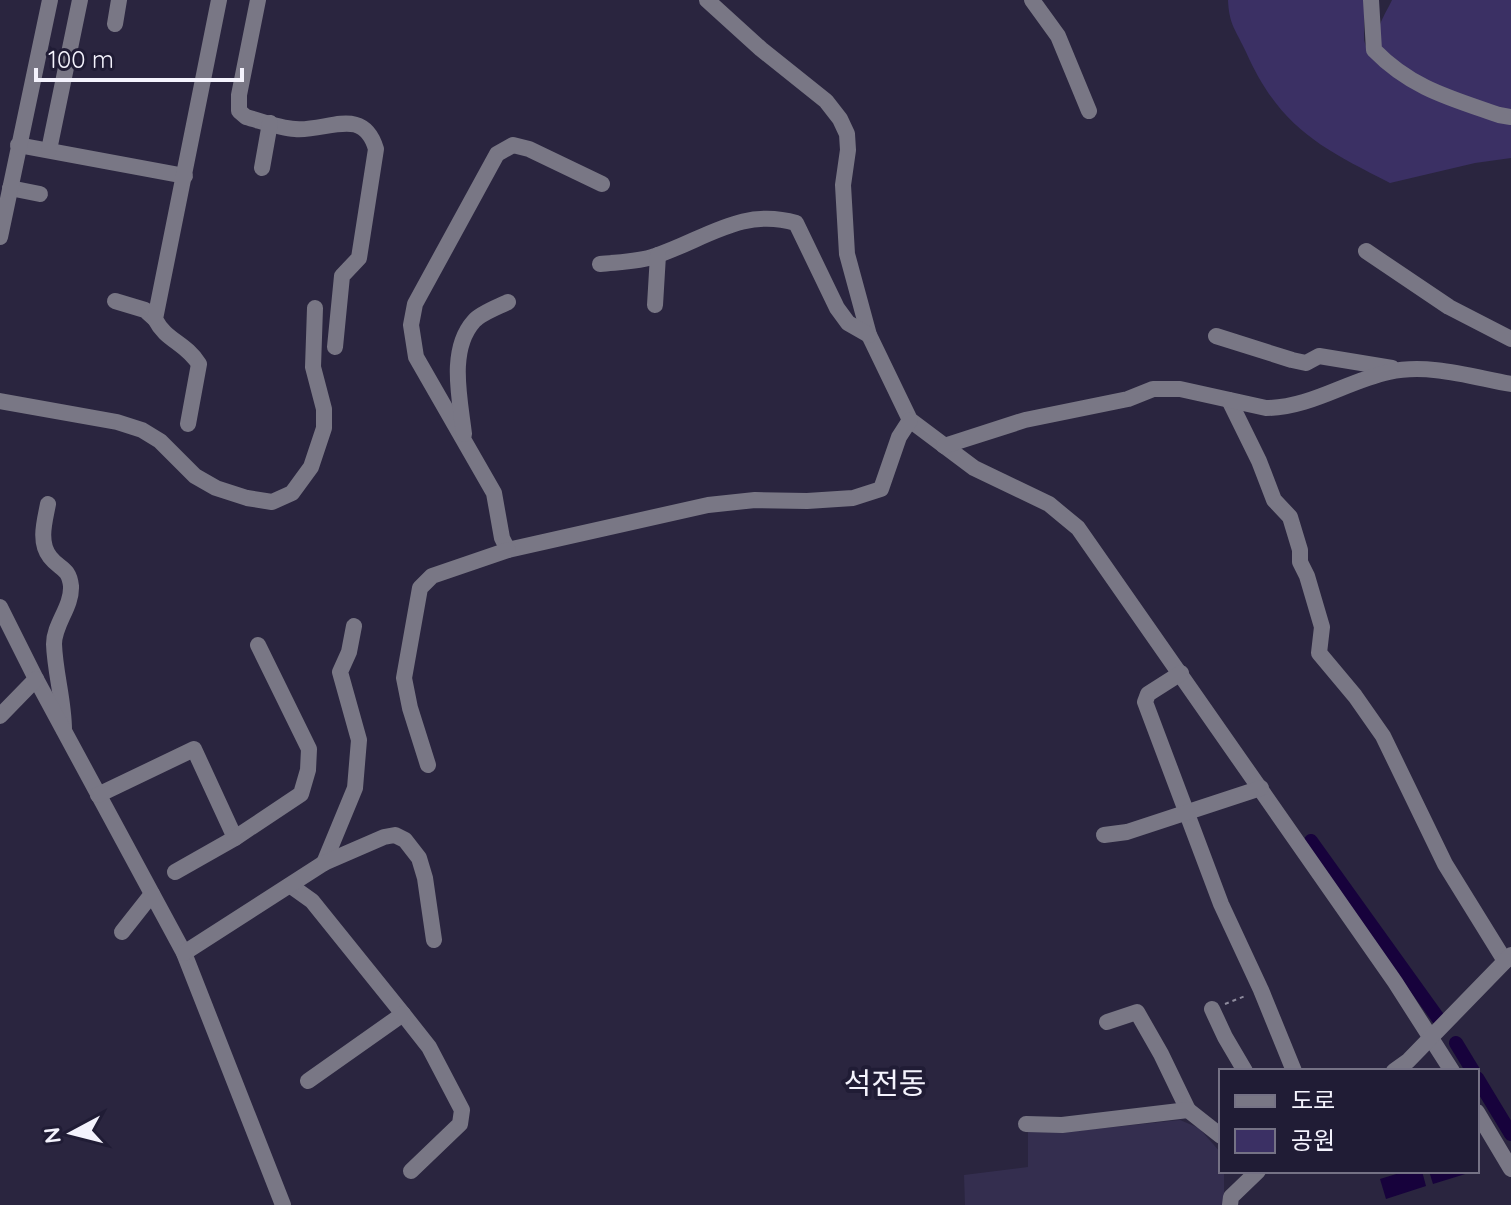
<svg xmlns="http://www.w3.org/2000/svg" width="1511" height="1205" viewBox="0 0 1511 1205" font-family="Quicksand,'Noto Sans KR',sans-serif">
<style>
.built{fill:#342e4f}
.green{fill:#3b3064}
.water{fill:#17023c}
.lines{fill:none;stroke-linecap:round;stroke-linejoin:round}
.canal{stroke:#17023c;stroke-width:14}
.path{stroke:#8e8b9d;stroke-width:2;stroke-dasharray:4 4;stroke-linecap:butt}
.minor{stroke:#797785;stroke-width:16}
.labels{text-anchor:middle;dominant-baseline:central;stroke-width:8;stroke-linejoin:round;paint-order:stroke}
.quarter-label{font-size:30px;fill:#f4f3fd;stroke:#201c35}
</style>
<rect width="100%" height="100%" fill="#2a253f"/>
<!-- built -->
<path class="built" d="M1180,1120L1199,1128L1221,1153V1171H1224V1205H965L964,1175L1028,1167V1132L1076,1131Z"/>
<!-- green -->
<g class="green">
<path d="M1228,0H1364V40L1368,53L1511,123V158L1475,163L1390,183C1320,147 1280,128 1246,52C1236,30 1229,25 1228,0Z"/>
<path d="M1392,0H1511V111C1482,105 1391,73 1378,47C1372,33 1386,13 1392,0Z"/>
</g>
<!-- water -->
<g class="water">
<path d="M1406,1171H1422L1426,1186L1386,1199L1380,1179Z"/>
<path d="M1429,1171H1475L1433,1184Z"/>
</g>
<g class="lines">
<!-- canal -->
<g class="canal">
<path d="M1311,841L1438,1018"/>
<path d="M1456,1043L1473,1071"/>
<path d="M1477,1078L1511,1134"/>
</g>
<!-- path -->
<path class="path" d="M1225,1004L1245,996"/>
<!-- minor -->
<g class="minor">
<path d="M258,0L239,95V111L246,117C261,121 279,128 295,129C327,132 363,105 376,149L359,258L342,276L335,347"/>
<path d="M707,0L761,49L826,101L840,119L847,134L848,150L843,185L847,254L869,335L910,420L974,468L1049,504L1078,528L1395,982L1452,1071"/>
<path d="M1032,0L1058,36L1089,111"/>
<path d="M1371,0L1374,50C1411,88 1450,98 1499,115L1511,117"/>
<path d="M115,24L119,0"/>
<path d="M18,145L185,176"/>
<path d="M49,150L80,0"/>
<path d="M262,168L270,123"/>
<path d="M602,184L529,149L513,145L497,154L415,304L411,325L416,357L494,493L502,538L508,550L708,505L755,500L807,501L853,498L881,489L899,437L910,420"/>
<path d="M10,188L40,194"/>
<path d="M0,237L50,0"/>
<path d="M1366,251L1449,307L1511,339"/>
<path d="M600,264C618,262 639,262 655,256C706,239 742,207 796,223L837,308L848,323L869,335"/>
<path d="M115,301L145,310L155,319"/>
<path d="M655,305L658,255"/>
<path d="M1216,336L1292,360L1306,363L1319,356L1392,368"/>
<path d="M1229,400L1259,461L1274,500L1290,517L1300,550V562L1307,576L1322,627L1319,653L1355,696L1383,736L1445,864L1505,961"/>
<path d="M0,401L117,422L142,430L160,441L195,476L216,488L247,498L272,502L292,493L311,467L324,428V409L313,367L315,308"/>
<path d="M188,424L199,364C185,342 166,341 155,319L219,0"/>
<path d="M464,434C460,399 448,350 474,321C481,313 498,307 508,302"/>
<path d="M944,446L1025,420L1128,399L1153,389H1180L1266,408C1310,408 1347,381 1389,372C1428,363 1472,377 1511,384"/>
<path d="M48,504C45,520 38,542 50,557C59,569 69,567 71,586C72,607 54,624 54,644C55,673 64,701 64,730"/>
<path d="M0,607L36,679L184,953L283,1205"/>
<path d="M1181,673L1148,694L1145,702L1221,904L1261,990L1294,1071"/>
<path d="M0,716L36,679"/>
<path d="M428,765L410,708L404,678L420,588L432,576L508,550"/>
<path d="M98,795L194,749L235,838"/>
<path d="M1104,835L1127,832L1261,788"/>
<path d="M324,863L355,788L359,740L340,672L349,652L354,626"/>
<path d="M175,872L235,838L301,794L308,770L309,749L258,645"/>
<path d="M291,886L312,901L403,1014L429,1047L462,1110L460,1124L411,1171"/>
<path d="M122,932L152,894"/>
<path d="M184,953L324,863L384,837L395,835L405,840L419,858L425,878L434,940"/>
<path d="M1212,1009L1225,1037L1245,1071"/>
<path d="M1107,1022L1137,1012L1161,1054L1188,1110"/>
<path d="M1394,1071L1408,1061L1511,955"/>
<path d="M308,1081L403,1014"/>
<path d="M1477,1112L1511,1169"/>
<path d="M1026,1124L1062,1125L1188,1110L1221,1136"/>
<path d="M1230,1205L1231,1197L1258,1171"/>
</g>
</g>
<g class="labels">
<!-- quarter labels -->
<g class="quarter-label">
<text x="885" y="1083">석전동</text>
</g>
</g>
<!-- legend -->
<rect x="1219" y="1069" width="260" height="104" fill="#201c35" stroke="#757285" stroke-width="2"/>
<rect x="1235" y="1095" width="40" height="12" fill="#797785" stroke="#757285" stroke-width="2"/>
<text x="1291" y="1109" font-size="24" fill="#f4f3fd">도로</text>
<rect x="1235" y="1129" width="40" height="24" fill="#3b3064" stroke="#757285" stroke-width="2"/>
<text x="1291" y="1149" font-size="24" fill="#f4f3fd">공원</text>
<!-- north arrow -->
<g transform="translate(72 1133) rotate(263)" stroke="#201c35" stroke-width="6" paint-order="stroke">
<path d="M0-6L14 30L0 20L-14 30Z" fill="#f4f3fd"/>
<text y="-12" font-size="22" font-weight="bold" text-anchor="middle" fill="#f4f3fd">N</text>
</g>
<!-- scale -->
<path d="M36 68v12h206v-12" fill="none" stroke="#f4f3fd" stroke-width="4"/>
<text x="48" y="68" font-size="24" fill="#f4f3fd" stroke="#201c35" stroke-width="6" paint-order="stroke">100 m</text>
</svg>
